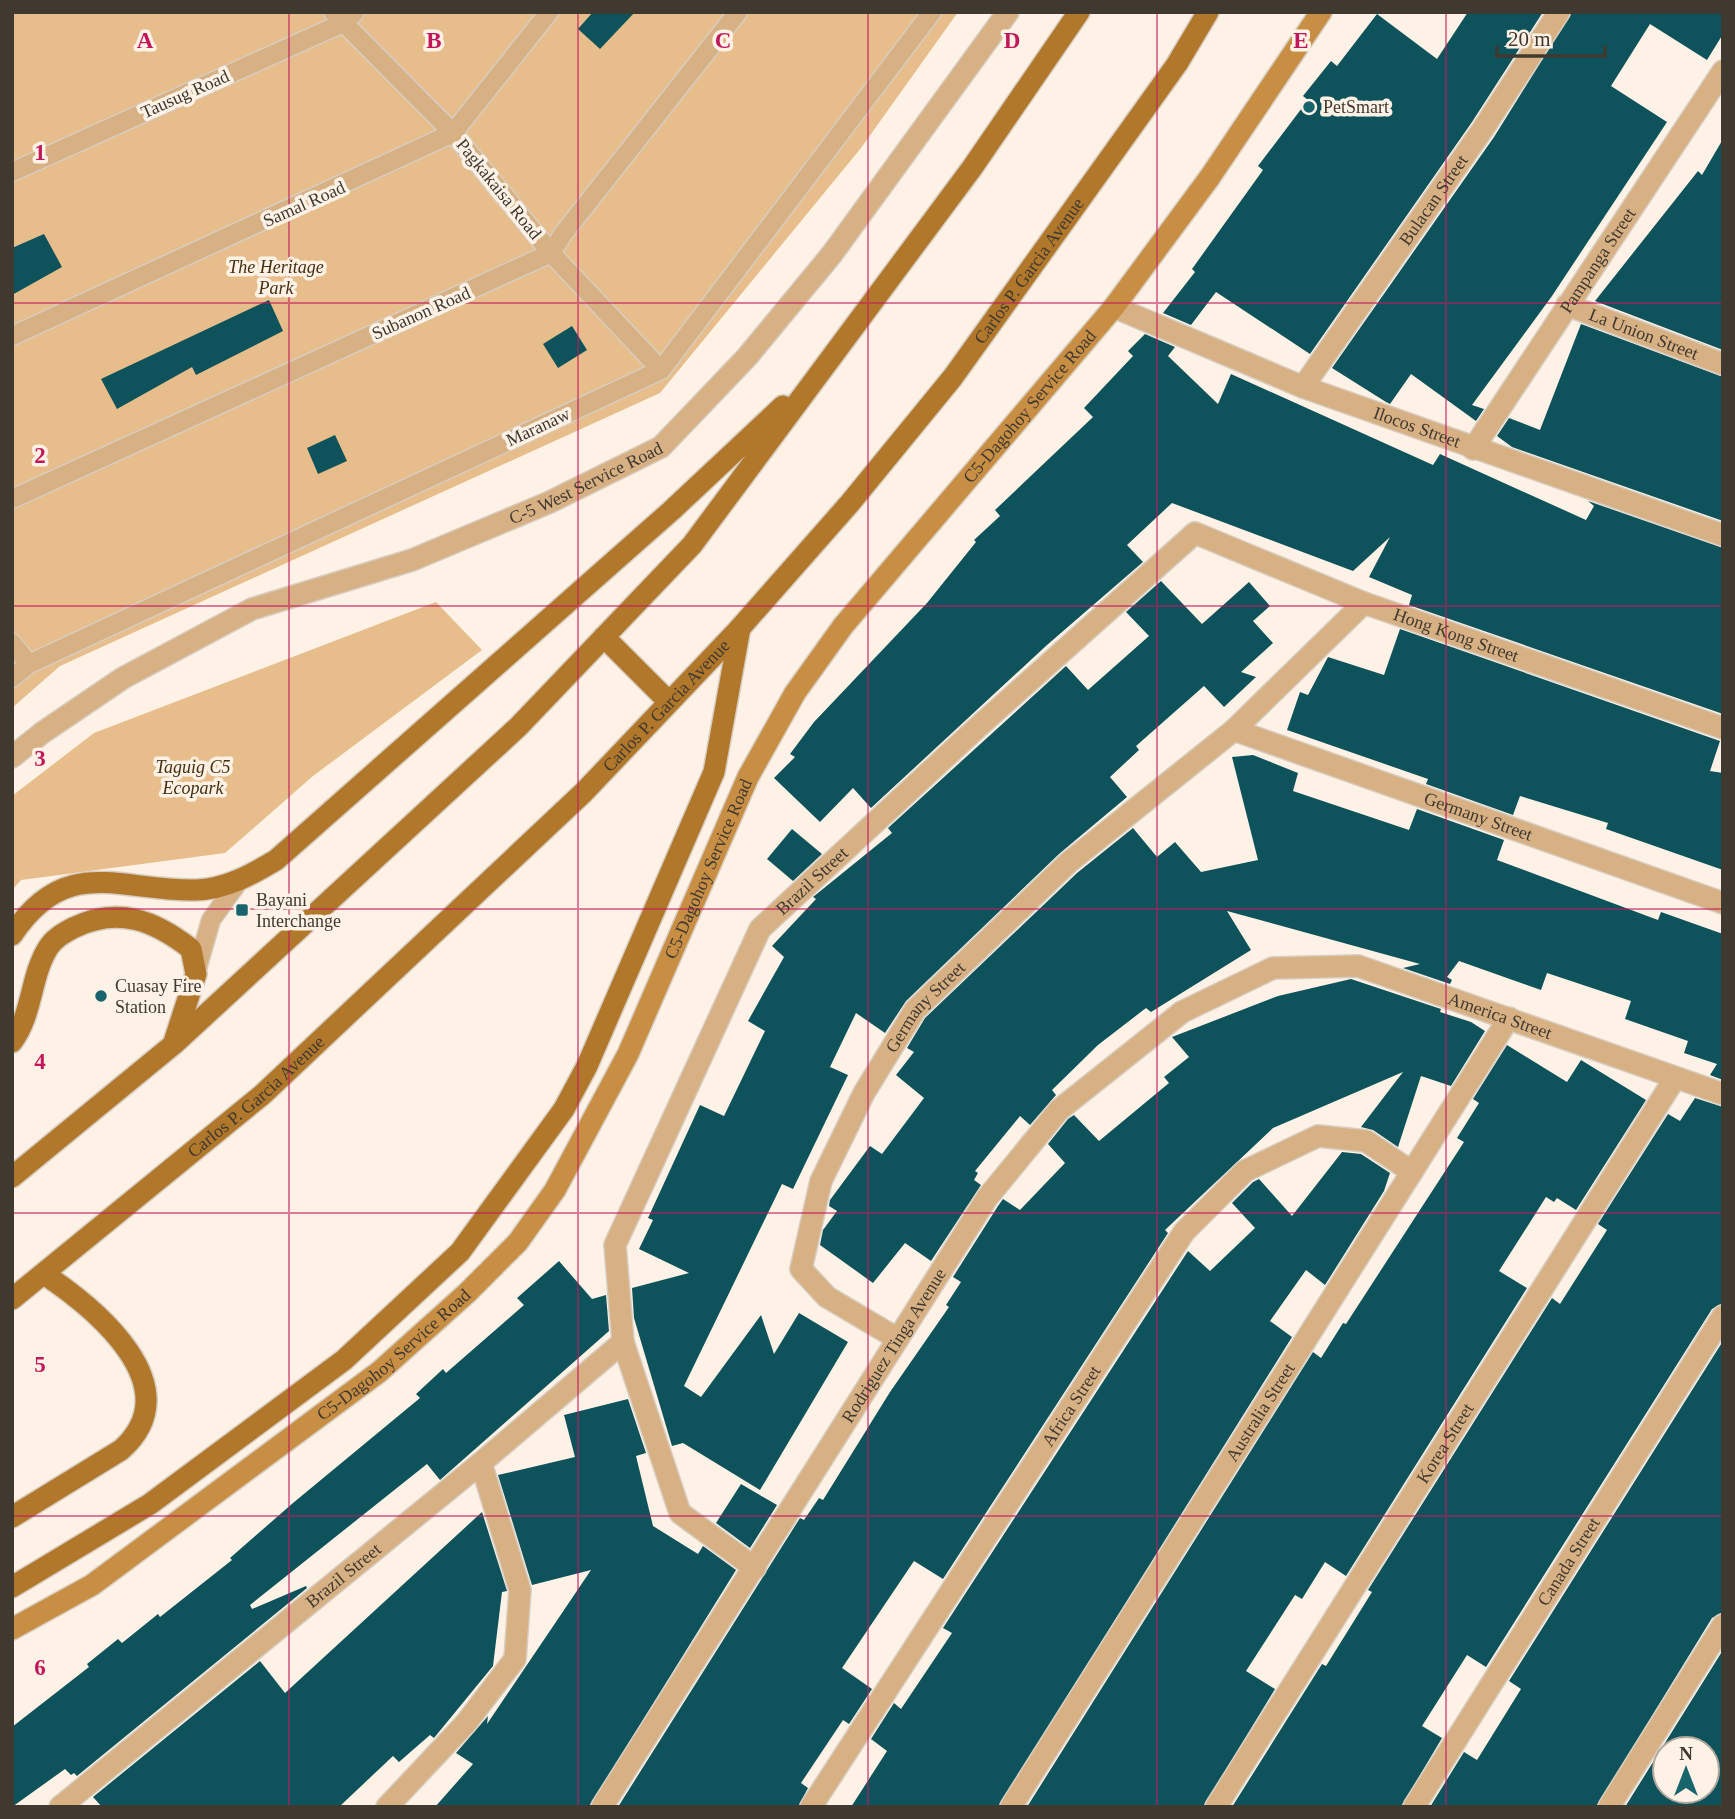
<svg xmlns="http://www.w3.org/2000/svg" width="1735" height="1819" viewBox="0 0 1735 1819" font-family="'Times New Roman',serif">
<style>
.green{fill:#e7bd8b}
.building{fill:#0e535b;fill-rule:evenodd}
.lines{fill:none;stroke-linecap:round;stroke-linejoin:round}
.service-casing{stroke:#d7cdc1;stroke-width:21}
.minor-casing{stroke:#d7cdc1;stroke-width:24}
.secondary-casing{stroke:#d7cdc1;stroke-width:24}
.primary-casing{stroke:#d7cdc1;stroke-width:24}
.service{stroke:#d7b083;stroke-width:18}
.minor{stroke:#d7b083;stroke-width:21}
.secondary{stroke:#c78e44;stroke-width:21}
.primary{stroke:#b1782c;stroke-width:21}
.grid{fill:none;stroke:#c2185b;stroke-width:2;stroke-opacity:0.55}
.poi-dot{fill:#18656e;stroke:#fdf2e5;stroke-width:2.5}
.labels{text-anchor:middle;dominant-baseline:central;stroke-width:7;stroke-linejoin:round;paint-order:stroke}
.street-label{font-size:18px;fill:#403930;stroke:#fdf2e5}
.poi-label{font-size:18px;fill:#403930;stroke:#fdf2e5;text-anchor:start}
.park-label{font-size:18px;font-style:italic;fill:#462f11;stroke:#fdf2e5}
.grid-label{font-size:23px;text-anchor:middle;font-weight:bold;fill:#c2185b;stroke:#fdf2e5;stroke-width:7;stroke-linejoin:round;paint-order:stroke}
</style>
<rect width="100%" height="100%" fill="#fdf2e5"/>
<!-- green -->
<g class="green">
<path d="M12,12H958L861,148L660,393L60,666L12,708Z"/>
<path d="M436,602L482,650L313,776L225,853L21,880L12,890V796L94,733Z"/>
</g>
<!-- building -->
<g class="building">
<path d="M593,12H635L600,49L578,29Z"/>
<path d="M1468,12H1543L1472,122L1310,354L1216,292L1191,325L1163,313L1195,272L1192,269L1263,170L1258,166L1308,100L1303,96L1331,61L1337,66L1377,14L1437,59Z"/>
<path d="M1572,12H1723V34L1707,60L1650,24L1611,86L1667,122L1552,296L1472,405L1484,409L1476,421L1411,374L1390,404L1386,402L1332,368L1494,137Z"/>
<path d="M1723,139V350L1595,301L1698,171L1702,175Z"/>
<path d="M44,234L62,267L12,295V248Z"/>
<path d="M269,300L283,331L196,375L192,367L117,409L101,379Z"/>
<path d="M1581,324L1723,377V521L1512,447L1497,436L1509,418L1540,430Z"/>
<path d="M572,326L587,350L558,368L543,344Z"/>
<path d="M1145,334L1175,347L1168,356L1218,404L1231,374L1433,465L1440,454L1586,520L1594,506L1588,501L1723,548V714L1409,605L1412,595L1369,577L1390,537L1353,571L1172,503L1127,545L1143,562L1047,645L871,808L853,788L820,822L774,778L795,757L790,754L814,722L927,603L976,542L974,540L1000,516L995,510L1093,417L1084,408L1133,356L1128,351Z"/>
<path d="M335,435L347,461L318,474L307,448Z"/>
<path d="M1161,581L1202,624L1249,582L1270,606L1253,621L1273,643L1241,672L1256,677L1224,707L1204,686L1136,746L1139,750L1110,777L1127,797L1059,854L906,1001L885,1033L856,1013L830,1067L848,1075L793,1189L782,1184L684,1386L701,1397L761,1315L774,1354L799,1313L848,1342L760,1490L683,1443L672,1446L634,1318L632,1288L689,1273L639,1249L653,1220L648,1218L700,1105L724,1116L765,1031L748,1021L784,957L772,946L816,899L813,897L892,833L888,828L1066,666L1088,690L1149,636L1126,612Z"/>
<path d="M1400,629L1720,741L1710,771L1723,773V870L1606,829L1608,823L1520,796L1513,815L1426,784L1428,779L1287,730L1300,692L1308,695L1328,657L1384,675Z"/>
<path d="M1253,755L1298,773L1293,791L1409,830L1417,809L1504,840L1497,860L1658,920L1661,912L1723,934V1080L1710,1075L1717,1064L1684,1053L1688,1041L1625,1019L1631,1001L1547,973L1541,990L1459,961L1447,977L1452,980L1450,984L1403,968L1420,964L1227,911L1251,950L1151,1012L1146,1008L1098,1045L1052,1090L1056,1095L1030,1125L1020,1116L975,1171L978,1173L974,1180L981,1185L931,1261L905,1243L873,1283L820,1245L823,1230L837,1211L829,1206L830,1200L870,1146L882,1154L924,1098L896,1075L914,1052L907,1048L925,1018L1077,873L1133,828L1157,857L1175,842L1201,872L1258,860L1232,757Z"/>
<path d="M792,829L822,854L793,881L767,859Z"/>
<path d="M1351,979L1441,1009L1440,1012L1471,1022L1485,1031L1451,1086L1421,1076L1398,1147L1373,1130L1361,1127L1403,1072L1273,1128L1165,1230L1168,1233L943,1579L914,1561L842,1668L872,1689L849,1724L843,1720L801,1783L808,1788L798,1807H618L800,1518L804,1520L819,1498L823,1500L890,1392L949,1307L946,1305L961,1282L953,1277L998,1206L1003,1199L1020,1210L1065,1163L1048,1144L1068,1119L1074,1115L1099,1141L1169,1083L1164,1077L1189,1057L1172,1037L1278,996Z"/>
<path d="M1507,1045L1567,1082L1581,1060L1646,1100L1576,1210L1557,1198L1554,1202L1546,1197L1499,1271L1527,1288L1346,1576L1325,1562L1302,1599L1295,1595L1246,1671L1275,1689L1203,1807H1027L1313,1352L1321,1358L1343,1323L1346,1324L1464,1142L1457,1138L1479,1103L1473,1099Z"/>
<path d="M1695,1098L1723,1107V1303L1712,1309L1486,1667L1467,1655L1422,1726L1442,1738L1401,1807H1232L1322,1664L1326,1666L1372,1592L1368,1590L1552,1298L1560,1304L1607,1230L1598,1224L1668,1114L1680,1121Z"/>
<path d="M1342,1152L1361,1154L1390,1173L1384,1191L1325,1285L1306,1270L1270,1321L1292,1337L998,1807H851L887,1751L871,1739L894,1703L901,1709L952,1633L943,1628L1188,1251L1210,1271L1255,1228L1232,1203L1253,1182L1259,1179L1292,1216Z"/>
<path d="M559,1261L592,1299L606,1295L609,1331L440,1480L427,1464L250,1605L252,1609L306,1586L307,1588L77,1776L74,1773L71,1775L65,1769L12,1807V1727L89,1667L87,1664L118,1639L122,1643L158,1614L160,1617L232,1560L230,1558L293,1503L420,1398L416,1394L443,1369L446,1373L524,1305L517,1298Z"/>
<path d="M1723,1341V1612L1712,1618L1596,1807H1430L1464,1752L1477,1760L1521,1689L1509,1681Z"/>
<path d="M628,1399L646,1453L636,1456L653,1526L698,1554L703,1546L736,1570L589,1807H435L473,1764L456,1753L488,1716L487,1724L591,1570L532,1585L498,1475L575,1457L564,1415Z"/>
<path d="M741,1484L777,1505L750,1548L716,1523Z"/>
<path d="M482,1512L507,1591L502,1592L493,1666L434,1738L430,1735L399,1762L393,1756L339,1807H102L93,1797L260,1661L285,1693Z"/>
<path d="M1723,1650V1807H1625ZM1665,1749H1707V1791H1665Z"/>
</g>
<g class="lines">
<defs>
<g id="service">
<path d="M333,12L453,133L551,253L661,370"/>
<path d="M12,172L343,23L355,12"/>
<path d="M12,336L453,133L549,12"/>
<path d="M12,499L551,253L563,234L738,12"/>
<path d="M12,643L29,664"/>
<path d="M12,678L29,664L661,370L932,12"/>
<path d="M196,972L211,920L239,881"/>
</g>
<g id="minor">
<path id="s1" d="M1567,305L1723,364"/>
<path id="s2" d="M1114,307L1303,387L1723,535"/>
<path id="s3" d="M1303,387L1483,129L1559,12"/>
<path id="s4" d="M1473,449L1723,71"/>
<path id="s5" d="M1234,730L1723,903"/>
<path id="s6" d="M12,757L42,733L123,678L252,609L412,560L550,502L661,447L747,357L832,254L1008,12"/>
<path id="s7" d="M898,1339L827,1297L801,1269L821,1181L864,1093L915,1010L1068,863L1234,730L1364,603"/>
<path id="s8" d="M755,1568L680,1513L623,1342L615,1245L760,929L978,727L1195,533L1364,603L1723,728"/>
<path id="s9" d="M60,1807L481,1463L623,1342"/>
<path d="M387,1807L466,1723L515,1659L520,1590L481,1463"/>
<path id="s10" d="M602,1807L987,1198L1059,1110L1182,1012L1273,968L1358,966L1723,1094"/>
<path id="s11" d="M811,1807L1184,1232L1245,1171L1318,1136L1366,1141L1412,1172"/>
<path id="s12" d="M1011,1807L1509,1018"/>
<path id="s13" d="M1216,1807L1675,1078"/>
<path id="s14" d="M1414,1807L1723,1316"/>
<path d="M1609,1807L1723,1625"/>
</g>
<g id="secondary">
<path id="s15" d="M12,1629L92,1585L379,1372L467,1293L518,1242L555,1190L628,1054L748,777L795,693L843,626L1114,307L1210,177L1321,12"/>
</g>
<g id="primary">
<path d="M604,637L669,702"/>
<path d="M12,935C67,853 120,892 196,890C226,889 251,875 276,860L671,511L783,406"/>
<path d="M12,1042C33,1014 30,977 48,948C54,938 64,933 73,928C118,906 154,920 191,949L196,974L174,1042"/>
<path d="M12,1177L174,1044L518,727L692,545L972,168L1079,12"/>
<path id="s16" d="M12,1299L262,1095L584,792L740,628L850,503L953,377L1177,64L1208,12"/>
<path d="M12,1517L121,1450C192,1387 95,1308 44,1274"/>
<path d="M12,1587L150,1504L344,1360L460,1252L564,1109L587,1066L714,772L740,628"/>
</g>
</defs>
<!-- service casing -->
<use href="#service" class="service-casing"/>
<!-- minor casing -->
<use href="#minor" class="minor-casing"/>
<!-- secondary casing -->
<use href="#secondary" class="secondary-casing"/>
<!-- primary casing -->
<use href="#primary" class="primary-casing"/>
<!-- service -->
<use href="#service" class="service"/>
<!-- minor -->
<use href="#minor" class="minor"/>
<!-- secondary -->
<use href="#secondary" class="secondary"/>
<!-- primary -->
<use href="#primary" class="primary"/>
</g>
<!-- grid -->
<path class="grid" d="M289,12V1807M578,12V1807M868,12V1807M1157,12V1807M1446,12V1807M12,303H1723M12,606H1723M12,909H1723M12,1213H1723M12,1516H1723"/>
<!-- markers -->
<g class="poi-dot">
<circle cx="1309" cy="107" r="7"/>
<rect x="235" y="903" width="14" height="14" rx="3.5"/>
<circle cx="101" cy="996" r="7"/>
</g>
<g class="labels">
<!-- street labels -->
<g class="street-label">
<text transform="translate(185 94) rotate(-24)">Tausug Road</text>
<text transform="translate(499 189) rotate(51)">Pagkakaisa Road</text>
<text stroke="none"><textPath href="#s3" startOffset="228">Bulacan Street</textPath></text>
<text transform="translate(304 204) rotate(-24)">Samal Road</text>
<text stroke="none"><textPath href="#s4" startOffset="226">Pampanga Street</textPath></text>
<text stroke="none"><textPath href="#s16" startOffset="1451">Carlos P. Garcia Avenue</textPath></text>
<text transform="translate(421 313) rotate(-24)">Subanon Road</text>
<text stroke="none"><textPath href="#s1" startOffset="82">La Union Street</textPath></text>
<text stroke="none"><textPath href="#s15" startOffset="1626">C5-Dagohoy Service Road</textPath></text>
<text transform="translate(538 427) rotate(-25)">Maranaw</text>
<text stroke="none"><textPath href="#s2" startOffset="326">Ilocos Street</textPath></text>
<text stroke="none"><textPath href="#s6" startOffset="640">C-5 West Service Road</textPath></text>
<text stroke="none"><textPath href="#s8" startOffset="1587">Hong Kong Street</textPath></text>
<text stroke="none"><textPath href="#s16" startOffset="884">Carlos P. Garcia Avenue</textPath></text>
<text stroke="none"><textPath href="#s5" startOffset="259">Germany Street</textPath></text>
<text stroke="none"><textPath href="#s15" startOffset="1059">C5-Dagohoy Service Road</textPath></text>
<text stroke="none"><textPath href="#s8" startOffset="789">Brazil Street</textPath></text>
<text stroke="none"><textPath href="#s7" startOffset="415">Germany Street</textPath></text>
<text stroke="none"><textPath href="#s10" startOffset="1328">America Street</textPath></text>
<text stroke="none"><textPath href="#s16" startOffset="317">Carlos P. Garcia Avenue</textPath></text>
<text stroke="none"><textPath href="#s10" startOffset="546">Rodriguez Tinga Avenue</textPath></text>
<text stroke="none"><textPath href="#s15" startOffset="471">C5-Dagohoy Service Road</textPath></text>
<text stroke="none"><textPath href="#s11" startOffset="478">Africa Street</textPath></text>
<text stroke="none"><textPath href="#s12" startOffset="467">Australia Street</textPath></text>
<text stroke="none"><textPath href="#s13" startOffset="430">Korea Street</textPath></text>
<text stroke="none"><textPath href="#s14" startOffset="290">Canada Street</textPath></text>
<text stroke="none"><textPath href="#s9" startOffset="366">Brazil Street</textPath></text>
</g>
<!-- poi labels -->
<g class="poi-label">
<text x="1323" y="107">PetSmart</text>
<text x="256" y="900">Bayani<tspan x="256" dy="21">Interchange</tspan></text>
<text x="115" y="986">Cuasay Fire<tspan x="115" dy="21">Station</tspan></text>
</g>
<!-- park labels -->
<g class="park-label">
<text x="276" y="267">The Heritage<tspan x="276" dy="21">Park</tspan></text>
<text x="193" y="767">Taguig C5<tspan x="193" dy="21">Ecopark</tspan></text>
</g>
</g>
<g class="grid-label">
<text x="145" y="48">A</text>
<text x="434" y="48">B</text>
<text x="723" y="48">C</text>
<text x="1012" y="48">D</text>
<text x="1301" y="48">E</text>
<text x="40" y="160">1</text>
<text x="40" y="463">2</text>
<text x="40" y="766">3</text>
<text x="40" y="1069">4</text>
<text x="40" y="1372">5</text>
<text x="40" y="1675">6</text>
</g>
<!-- border -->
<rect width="1735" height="1819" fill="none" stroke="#403930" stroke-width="28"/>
<!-- north arrow -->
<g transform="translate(1686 1770)"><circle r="33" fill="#fdf2e5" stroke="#b1a89d" stroke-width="2"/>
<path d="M0-5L12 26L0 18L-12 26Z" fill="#18656e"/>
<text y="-10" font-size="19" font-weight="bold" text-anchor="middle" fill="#403930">N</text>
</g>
<!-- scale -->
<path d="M1497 46v10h108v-10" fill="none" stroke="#403930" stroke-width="3.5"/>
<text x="1508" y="46" font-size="21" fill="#403930" stroke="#fdf2e5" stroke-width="5" paint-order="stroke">20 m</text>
</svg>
